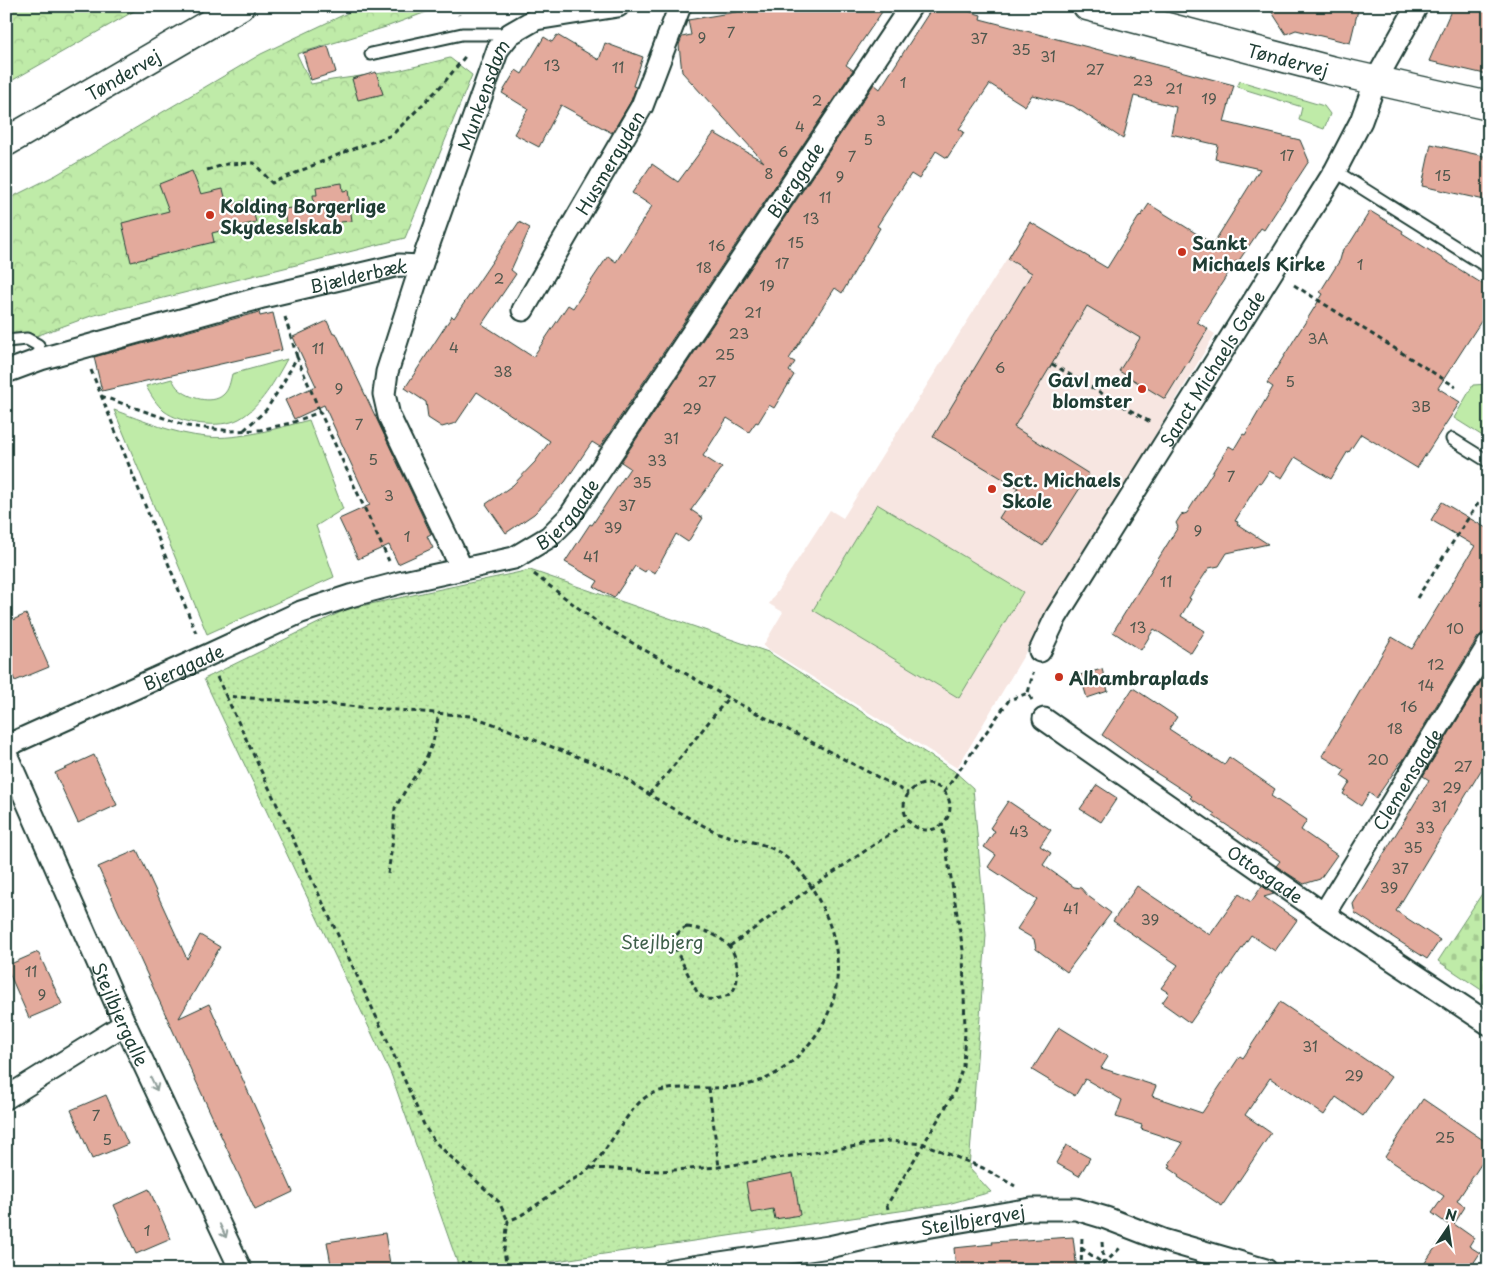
<svg xmlns="http://www.w3.org/2000/svg" width="1495" height="1276" viewBox="0 0 1495 1276" font-family="'Playpen Sans',sans-serif">
<style>
.built{fill:#f7e6e1}
.grass{fill:#bfeba8;stroke:#6f946e}
.forest{fill:url(#forest-crowns);stroke:#6f946e}
.cemetery{fill:url(#cemetery-stones);stroke:#6f946e}
.park{fill:url(#park-dots);stroke:#6f946e}
.building{fill:#e3aa9c;stroke:#1f3d34}
.lines{fill:none;stroke-linecap:round;stroke-linejoin:round}
.service-casing{stroke:#1f3d34;stroke-width:15}
.minor-casing{stroke:#1f3d34;stroke-width:25}
.tertiary-casing{stroke:#1f3d34;stroke-width:31}
.secondary-casing{stroke:#1f3d34;stroke-width:31}
.path{stroke:#1f3d34;stroke-width:3;stroke-dasharray:5 4;stroke-linecap:butt}
.service{stroke:#fff;stroke-width:11}
.minor{stroke:#fff;stroke-width:21}
.tertiary{stroke:#fff;stroke-width:28}
.secondary{stroke:#fff;stroke-width:28}
.oneway{stroke:#8f9e9a}
.poi-dot{fill:#c8321e;stroke:#fff;stroke-width:2}
.labels{text-anchor:middle;dominant-baseline:central;stroke-width:4.5;stroke-linejoin:round;paint-order:stroke}
.number-label{font-size:15px;fill:#50584e}
.street-label{font-size:18px;fill:#1f3d34;stroke:#fff}
.poi-label{font-size:18px;font-weight:bold;fill:#1f3d34;stroke:#fff;text-anchor:start}
.park-label{font-size:18px;fill:#3f604b;stroke:#fff}
</style>
<defs>
<pattern id="forest-crowns" width="20" height="18" patternUnits="userSpaceOnUse" patternTransform="scale(1.25)"><rect width="20" height="18" fill="#bfeba8"/><path d="M2 6a3 3 0 1 1 6 0M12 15a3 3 0 1 1 6 0" fill="none" stroke="#a4ca91"/></pattern>
<pattern id="cemetery-stones" width="16" height="16" patternUnits="userSpaceOnUse" patternTransform="scale(1.25)"><rect width="16" height="16" fill="#bfeba8"/><path d="M2 7V4a2 2 0 0 1 4 0v3zM10 15v-3a2 2 0 0 1 4 0v3z" fill="#a4ca91"/></pattern>
<pattern id="park-dots" width="8" height="8" patternUnits="userSpaceOnUse" patternTransform="scale(1.25)"><rect width="8" height="8" fill="#bfeba8"/><path d="M2 2h.1M6 6h.1" fill="none" stroke="#a4ca91" stroke-width="1.8" stroke-linecap="round"/></pattern>
</defs>
<rect width="100%" height="100%" fill="#fff"/>
<filter id="ink" filterUnits="userSpaceOnUse"><feTurbulence type="fractalNoise" baseFrequency=".02" numOctaves="2"/><feDisplacementMap in="SourceGraphic" scale="10" xChannelSelector="R" yChannelSelector="G"/><feConvolveMatrix kernelMatrix="1 2 1 2 8 2 1 2 1" color-interpolation-filters="sRGB"/></filter>
<g filter="url(#ink)">
<!-- built -->
<path class="built" d="M1030,222L1215,334L957,768L763,646L783,612L769,604L830,510L843,518Z"/>
<!-- grass -->
<g class="grass">
<path d="M1240,81L1324,106L1330,114L1324,129L1299,120L1302,107L1237,87Z"/>
<path d="M287,359C276,379 260,408 239,419C220,429 181,424 164,411C157,405 150,394 146,386L172,379C174,382 176,387 179,389C189,398 212,405 223,395C229,390 230,382 232,374Z"/>
<path d="M1489,384V440L1454,418L1473,385Z"/>
<path d="M114,410C144,421 174,434 207,437C239,440 278,428 309,420L343,509L316,526L334,577L207,634Z"/>
<path d="M877,504L1023,592L959,698L813,610Z"/>
</g>
<!-- forest -->
<g class="forest">
<path d="M6,6H143L6,84Z"/>
<path d="M362,6L440,7L386,27L297,54L311,84L332,80L397,71L450,58L472,75L405,238L91,316L6,347V200L56,175L261,54Z"/>
</g>
<!-- cemetery -->
<path class="cemetery" d="M1489,883V995L1438,961Z"/>
<!-- park -->
<path class="park" d="M530,570L768,652L954,771L973,788L986,935L969,1168L991,1192L948,1204L494,1270H460L391,1074L204,679L347,609Z"/>
<!-- building -->
<g class="building">
<path d="M771,6H886L846,65L853,70L600,447L592,442L565,482L534,514L506,533L486,504L513,485L535,462L550,441L477,392L456,423L442,427L428,418L426,402L405,388L452,316L454,318L519,222L530,228L511,270L516,274L482,324L533,357L568,305L573,308L608,256L616,262L652,206L632,193L652,164L678,182L714,133L764,162L682,72L679,45L682,37L691,35L688,20Z"/>
<path d="M942,6H951L981,15L980,19L1234,85L1224,122L1300,140L1309,161L1264,230L1261,228L1238,262L1236,261L1197,322L1208,329L1165,399L1119,371L1140,338L1087,306L1014,427L1089,474L1043,546L999,518L1018,488L933,437L1032,273L1008,259L1030,222L1107,268L1140,215L1141,216L1149,204L1213,244L1260,169L1215,159L1218,145L1171,134L1176,107L1134,96L1123,139L1073,106L1032,95L1025,106L990,84L959,129L964,132L947,158L936,151L919,179L911,174L877,226L880,228L842,293L835,288L789,359L795,362L789,371L794,375L774,408L769,405L758,423L756,422L749,432L727,418L703,456L722,468L691,510L703,518L688,542L676,534L655,573L647,569L645,572L635,566L614,598L594,587L598,581L565,562L590,524L592,525L630,468L621,462L874,84L880,89L930,11Z"/>
<path d="M1268,6H1359L1350,43L1296,30L1286,34Z"/>
<path d="M1453,6H1489V75L1429,61Z"/>
<path d="M557,35L599,60L605,43L643,57L633,86L636,87L631,101L612,133L561,105L539,147L514,134L528,109L502,93L516,70L522,74L544,37L552,42Z"/>
<path d="M328,46L336,72L311,80L303,53Z"/>
<path d="M376,72L383,94L358,100L352,79Z"/>
<path d="M1431,144L1488,157L1486,167L1489,172V201L1422,186Z"/>
<path d="M192,171L201,194L223,189L227,205L250,200L256,222L212,233L214,242L131,262L122,223L169,211L159,184Z"/>
<path d="M342,183L343,191L348,190L352,221L340,222V226L287,233L284,209L314,205L313,195H317L316,187Z"/>
<path d="M1370,211L1403,231L1402,233L1489,288V309L1438,388L1460,402L1417,468L1361,434L1349,452L1348,451L1331,479L1295,457L1282,478L1269,471L1261,483L1259,482L1235,521L1238,522L1237,524L1268,544L1227,553L1219,566L1209,568L1189,598L1191,599L1181,616L1205,631L1191,653L1154,629L1141,650L1113,632L1178,527L1176,523L1181,515L1187,513L1229,446L1234,449L1243,434L1245,435L1273,387L1267,383L1323,294L1320,292L1340,260L1343,249L1350,243Z"/>
<path d="M259,312L260,316L273,313L282,350L102,391L94,357Z"/>
<path d="M327,321L333,334L336,333L431,534L427,536L433,548L398,564L389,545L358,559L339,519L370,505L324,405L294,419L285,400L316,386L293,337Z"/>
<path d="M1442,502L1486,528L1489,524V632L1483,633L1478,637L1402,762H1401L1376,798L1369,793L1361,806L1343,794L1350,782L1341,776L1345,770L1322,756L1392,637L1412,649L1475,546L1431,520Z"/>
<path d="M26,614L49,667L15,681L6,660V623Z"/>
<path d="M1489,668V757L1396,911L1440,940L1427,959L1355,913L1353,904L1429,780L1423,776Z"/>
<path d="M1102,669L1108,691L1087,698L1080,675Z"/>
<path d="M1133,688L1177,717L1169,729L1224,765L1229,757L1275,789L1271,796L1307,820L1301,830L1337,855L1320,879L1304,884L1276,866L1280,861L1213,816L1215,814L1190,798L1192,796L1144,765L1102,735Z"/>
<path d="M94,755L117,805L78,823L55,773Z"/>
<path d="M1097,785L1117,798L1101,822L1080,809Z"/>
<path d="M1008,801L1051,830L1040,846L1051,853L1043,865L1074,887L1081,888L1088,896L1111,913L1067,972L1036,949L1034,939L1017,929L1037,899L988,867L996,855L984,847L995,831L990,828Z"/>
<path d="M137,850L187,959L200,935L220,947L179,1018L209,1004L293,1192L255,1210L98,867Z"/>
<path d="M1137,886L1210,935L1239,894L1251,902L1262,886L1274,894L1264,897L1297,920L1275,951L1251,935L1190,1023L1162,1003L1169,993L1161,988L1178,965L1113,921Z"/>
<path d="M38,952L62,1004L29,1018L6,966Z"/>
<path d="M1280,1002L1391,1077L1363,1116L1336,1097L1324,1115L1270,1078L1245,1115L1271,1133L1222,1206L1178,1177L1179,1175L1169,1168L1171,1165L1169,1164L1183,1143L1141,1129L1142,1125L1116,1117L1122,1100L1085,1079L1075,1096L1032,1070L1059,1027L1108,1057L1101,1068L1156,1086L1152,1096L1202,1113L1240,1056L1243,1058Z"/>
<path d="M106,1095L128,1144L92,1159L71,1110Z"/>
<path d="M1423,1099L1489,1144V1152L1457,1201L1465,1207L1454,1224L1474,1238L1469,1246L1480,1253L1469,1270H1420L1450,1226L1432,1213L1444,1196L1385,1157Z"/>
<path d="M1066,1145L1090,1158L1079,1176L1056,1163Z"/>
<path d="M793,1173L800,1215L775,1219L773,1209L751,1213L746,1182Z"/>
<path d="M149,1189L171,1239L136,1254L114,1205Z"/>
<path d="M385,1233L391,1270H332L327,1242Z"/>
<path d="M1073,1237L1077,1270H956L954,1248L993,1244L992,1242Z"/>
</g>
<g class="lines">
<defs>
<g id="service">
<path d="M371,54L462,34H510"/>
<path d="M1335,171L1489,268"/>
<path d="M6,341L27,339L38,345L41,359"/>
<path d="M1452,439L1489,462"/>
</g>
<g id="minor">
<path id="s1" d="M523,310L642,106L680,6"/>
<path id="s2" d="M6,372L41,359L263,297L399,265L421,266"/>
<path id="s3" d="M462,569L389,416L384,394L387,372L421,266L498,49L510,34L536,19L618,6"/>
<path id="s4" d="M1040,651L1056,617L1335,171L1361,121L1376,80L1417,6"/>
<path id="s5" d="M1044,719L1324,914L1489,1024"/>
<path id="s6" d="M6,746L206,656L301,612L350,596L399,583L514,558L549,537L569,517L911,6"/>
<path id="s7" d="M6,754L125,1024L241,1270"/>
<path id="s8" d="M1324,914L1489,644"/>
<path d="M6,1098L125,1024"/>
<path id="s9" d="M672,1270L829,1247L891,1233L1031,1209H1076L1106,1218L1163,1240L1266,1270"/>
</g>
<g id="tertiary">
<path id="s10" d="M6,142L240,6"/>
</g>
<g id="secondary">
<path id="s11" d="M1087,6L1330,70L1489,106"/>
</g>
</defs>
<!-- service casing -->
<use href="#service" class="service-casing"/>
<!-- minor casing -->
<use href="#minor" class="minor-casing"/>
<!-- tertiary casing -->
<use href="#tertiary" class="tertiary-casing"/>
<!-- secondary casing -->
<use href="#secondary" class="secondary-casing"/>
<!-- path -->
<g class="path">
<path d="M456,6L459,15"/>
<path d="M207,170L227,164L254,163L272,183L347,151L392,135L443,84L467,54"/>
<path d="M1294,285L1456,387"/>
<path d="M285,317L297,357"/>
<path d="M1052,364L1150,422"/>
<path d="M91,370L196,633"/>
<path d="M101,396L187,426L232,431L260,430L291,423L320,412L389,561"/>
<path d="M244,430L266,410L282,385L297,357L320,412"/>
<path d="M534,574L598,623L728,698L908,793"/>
<path d="M1417,598L1478,503"/>
<path d="M217,677L226,696L471,716C503,727 534,740 565,752C583,759 603,765 620,775C630,781 640,789 650,795C671,808 692,820 714,831C736,841 763,840 783,855C801,868 814,889 823,909C851,968 838,1023 788,1065C758,1089 729,1088 693,1088C677,1088 664,1088 649,1095C628,1107 610,1148 592,1166C585,1173 577,1177 569,1182C553,1193 537,1205 520,1216L508,1221L504,1250L507,1270"/>
<path d="M226,696L389,1044L425,1127L435,1142L499,1202L508,1221"/>
<path d="M1032,700L1028,693L1033,673"/>
<circle cx="927" cy="807" r="23"/>
<path d="M944,792L1009,700L1028,693"/>
<path d="M649,794L667,774L728,698"/>
<path d="M388,874L393,839L395,808L408,786L424,763L433,742L439,713"/>
<path d="M687,927C702,929 717,934 728,945C738,954 741,982 732,992C727,997 720,998 714,999C706,1000 702,998 697,992L673,944C675,936 679,930 687,927Z"/>
<path d="M730,946L812,887L909,821"/>
<path d="M709,1088L719,1167"/>
<path d="M591,1168L659,1171L719,1167L889,1141L924,1144L983,1168L1015,1186"/>
<path d="M888,1209L887,1205L954,1093L963,1066L965,1032L963,950L942,824"/>
<path d="M1102,1242L1104,1270"/>
<path d="M1081,1248L1104,1264L1120,1248"/>
<path d="M1081,1270L1082,1236"/>
</g>
<!-- service -->
<use href="#service" class="service"/>
<!-- minor -->
<use href="#minor" class="minor"/>
<!-- tertiary -->
<use href="#tertiary" class="tertiary"/>
<!-- secondary -->
<use href="#secondary" class="secondary"/>
</g>
<!-- one-way arrows -->
<defs><path id="oneway-shaft" d="M-6 0H5M1.5-3L5.5 0L1.5 3" fill="none" stroke-width="1.6" stroke-linecap="round" stroke-linejoin="round" transform="scale(1.25)"/></defs>
<g class="oneway">
<use href="#oneway-shaft" transform="translate(154 1084) rotate(65)"/>
<use href="#oneway-shaft" transform="translate(223 1231) rotate(65)"/>
</g>
</g>
<!-- markers -->
<g class="poi-dot">
<circle cx="210" cy="215" r="5"/>
<circle cx="1182" cy="252" r="5"/>
<circle cx="1142" cy="389" r="5"/>
<circle cx="992" cy="489" r="5"/>
<circle cx="1059" cy="677" r="5"/>
</g>
<g class="labels">
<!-- number labels -->
<g class="number-label">
<text x="731" y="31">7</text>
<text x="702" y="36">9</text>
<text x="979" y="37">37</text>
<text x="1021" y="48">35</text>
<text x="1048" y="55">31</text>
<text x="552" y="64">13</text>
<text x="618" y="66">11</text>
<text x="1095" y="68">27</text>
<text x="1143" y="79">23</text>
<text x="903" y="81">1</text>
<text x="1174" y="87">21</text>
<text x="1209" y="97">19</text>
<text x="817" y="99">2</text>
<text x="881" y="119">3</text>
<text x="800" y="125">4</text>
<text x="868" y="138">5</text>
<text x="783" y="150">6</text>
<text x="1287" y="154">17</text>
<text x="852" y="155">7</text>
<text x="769" y="172">8</text>
<text x="1443" y="174">15</text>
<text x="840" y="175">9</text>
<text x="825" y="196">11</text>
<text x="811" y="217">13</text>
<text x="796" y="241">15</text>
<text x="717" y="244">16</text>
<text x="782" y="262">17</text>
<text x="1360" y="263">1</text>
<text x="704" y="266">18</text>
<text x="499" y="277">2</text>
<text x="767" y="284">19</text>
<text x="753" y="311">21</text>
<text x="739" y="332">23</text>
<text x="1318" y="337">3A</text>
<text x="454" y="346">4</text>
<text x="318" y="347">11</text>
<text x="725" y="353">25</text>
<text x="1000" y="366">6</text>
<text x="503" y="370">38</text>
<text x="707" y="380">27</text>
<text x="1290" y="380">5</text>
<text x="339" y="387">9</text>
<text x="1421" y="405">3B</text>
<text x="692" y="407">29</text>
<text x="359" y="423">7</text>
<text x="671" y="437">31</text>
<text x="373" y="458">5</text>
<text x="657" y="459">33</text>
<text x="1231" y="475">7</text>
<text x="642" y="481">35</text>
<text x="389" y="494">3</text>
<text x="627" y="504">37</text>
<text x="613" y="526">39</text>
<text x="1198" y="529">9</text>
<text x="407" y="535">1</text>
<text x="591" y="555">41</text>
<text x="1166" y="580">11</text>
<text x="1138" y="626">13</text>
<text x="1455" y="627">10</text>
<text x="1436" y="663">12</text>
<text x="1426" y="684">14</text>
<text x="1409" y="705">16</text>
<text x="1395" y="727">18</text>
<text x="1378" y="758">20</text>
<text x="1463" y="765">27</text>
<text x="1452" y="786">29</text>
<text x="1439" y="805">31</text>
<text x="1425" y="826">33</text>
<text x="1019" y="830">43</text>
<text x="1413" y="846">35</text>
<text x="1400" y="867">37</text>
<text x="1389" y="886">39</text>
<text x="1071" y="907">41</text>
<text x="1150" y="918">39</text>
<text x="31" y="970">11</text>
<text x="42" y="993">9</text>
<text x="1310" y="1045">31</text>
<text x="1354" y="1074">29</text>
<text x="96" y="1114">7</text>
<text x="1445" y="1136">25</text>
<text x="107" y="1138">5</text>
<text x="147" y="1229">1</text>
</g>
<!-- street labels -->
<g class="street-label">
<text stroke="none"><textPath href="#s11" startOffset="208">Tøndervej</textPath></text>
<text stroke="none"><textPath href="#s10" startOffset="135">Tøndervej</textPath></text>
<text stroke="none"><textPath href="#s3" startOffset="508">Munkensdam</textPath></text>
<text stroke="none"><textPath href="#s1" startOffset="171">Husmergyden</textPath></text>
<text stroke="none"><textPath href="#s6" startOffset="1019">Bjerggade</textPath></text>
<text stroke="none"><textPath href="#s2" startOffset="366">Bjælderbæk</textPath></text>
<text stroke="none"><textPath href="#s4" startOffset="331">Sanct Michaels Gade</textPath></text>
<text stroke="none"><textPath href="#s6" startOffset="614">Bjerggade</textPath></text>
<text stroke="none"><textPath href="#s6" startOffset="194">Bjerggade</textPath></text>
<text stroke="none"><textPath href="#s8" startOffset="158">Clemensgade</textPath></text>
<text stroke="none"><textPath href="#s5" startOffset="270">Ottosgade</textPath></text>
<text stroke="none"><textPath href="#s7" startOffset="284">Stejlbjergalle</textPath></text>
<text stroke="none"><textPath href="#s9" startOffset="305">Stejlbjergvej</textPath></text>
</g>
<!-- poi labels -->
<g class="poi-label">
<text x="220" y="205">Kolding Borgerlige<tspan x="220" dy="21">Skydeselskab</tspan></text>
<text x="1192" y="242">Sankt<tspan x="1192" dy="21">Michaels Kirke</tspan></text>
<text x="1132" y="379" text-anchor="end">Gavl med<tspan x="1132" dy="21">blomster</tspan></text>
<text x="1002" y="479">Sct. Michaels<tspan x="1002" dy="21">Skole</tspan></text>
<text x="1069" y="677">Alhambraplads</text>
</g>
<!-- park labels -->
<g class="park-label">
<text x="662" y="941">Stejlbjerg</text>
</g>
</g>
<!-- margin -->
<rect width="1495" height="1276" fill="none" stroke="#fff" stroke-width="25"/>
<rect x="12" y="12" width="1470" height="1251" fill="none" stroke="#1f3d34" stroke-width="2" filter="url(#ink)"/>
<!-- north arrow -->
<g transform="translate(1448 1228) rotate(13)" stroke="#ffffff" stroke-width="4" paint-order="stroke">
<path d="M0-4L9 19L0 12L-9 19Z" fill="#1f3d34"/>
<text y="-8" font-size="14" font-weight="bold" text-anchor="middle" fill="#1f3d34">N</text>
</g>
</svg>
